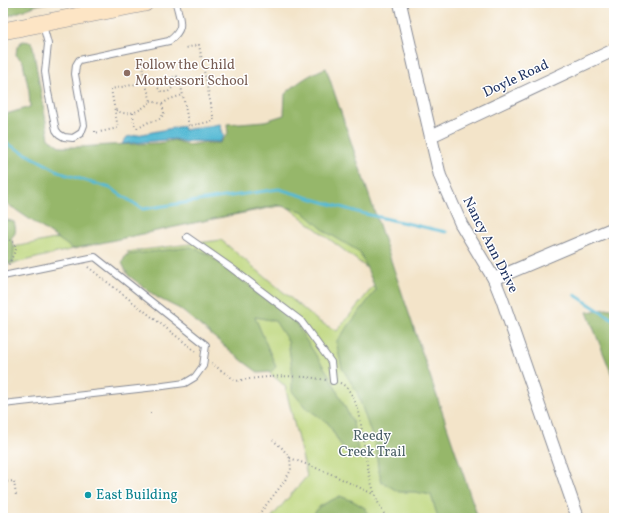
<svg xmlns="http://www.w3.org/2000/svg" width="617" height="521" viewBox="0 0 617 521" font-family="Vollkorn,serif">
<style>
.green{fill:#bdd67b;stroke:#6c826c}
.forest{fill:#96b76b;stroke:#587364}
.water{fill:#56bad4;stroke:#387499}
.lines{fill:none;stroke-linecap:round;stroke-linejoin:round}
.stream{stroke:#56bad4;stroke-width:3}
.lane-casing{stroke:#878a94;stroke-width:8}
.street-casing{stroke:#878a94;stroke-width:14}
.secondary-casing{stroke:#878a94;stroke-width:18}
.path{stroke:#878a94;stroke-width:2;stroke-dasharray:1 3;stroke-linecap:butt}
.lane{stroke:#fff;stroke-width:6}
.street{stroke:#fff;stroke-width:12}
.secondary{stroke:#fde5c5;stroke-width:17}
.education-dot{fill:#8d6e63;stroke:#fff;stroke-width:1.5}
.culture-dot{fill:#0f9aa8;stroke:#fff;stroke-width:1.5}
.labels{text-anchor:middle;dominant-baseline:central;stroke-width:3;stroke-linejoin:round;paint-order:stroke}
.education-label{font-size:14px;fill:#785e54;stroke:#fff;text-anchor:start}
.street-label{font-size:14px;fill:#1b2f5e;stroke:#fff}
.park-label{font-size:14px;fill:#4c6167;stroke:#fff}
.culture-label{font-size:14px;fill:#0d838f;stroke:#fff;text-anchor:start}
</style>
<rect width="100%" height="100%" fill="#fff"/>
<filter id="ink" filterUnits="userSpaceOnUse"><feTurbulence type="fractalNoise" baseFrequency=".025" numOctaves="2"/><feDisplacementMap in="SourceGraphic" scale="8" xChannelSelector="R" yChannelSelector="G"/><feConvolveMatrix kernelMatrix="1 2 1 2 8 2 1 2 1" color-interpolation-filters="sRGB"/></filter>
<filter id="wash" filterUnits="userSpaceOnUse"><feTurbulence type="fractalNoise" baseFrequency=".012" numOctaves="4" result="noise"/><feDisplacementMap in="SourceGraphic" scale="16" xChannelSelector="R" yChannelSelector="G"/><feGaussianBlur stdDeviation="0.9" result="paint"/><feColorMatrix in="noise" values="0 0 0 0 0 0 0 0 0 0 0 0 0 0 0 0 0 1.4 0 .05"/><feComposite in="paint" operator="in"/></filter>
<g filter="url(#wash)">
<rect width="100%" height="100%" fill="#f3e4c9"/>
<!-- green -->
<path class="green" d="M361,180L474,518H271L307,476L285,386L127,252L221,240L318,321L337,331L380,278L285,205L136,234L3,266V249Z"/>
<!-- forest -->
<g class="forest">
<path d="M3,3H47L37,5L3,18Z"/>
<path d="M22,41L32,42L49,139L61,147H79L110,145L160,143L174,140L188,145L202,143H220L228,134L227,124L265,121L284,115L285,94C298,82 310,74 326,68L478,518H438L431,495L415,492H399L382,482L378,468L376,448L357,392L342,368L336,342L376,290L360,252L326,232L302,211L277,205L73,249L3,201V115L30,107L29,91L23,62L16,55L17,47Z"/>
<path d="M5,219L14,222C16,229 17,233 11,238L14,247L13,262L3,264V222Z"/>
<path d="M191,247L206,253L280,309L295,322L306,340L329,375L353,423L358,450L354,458L343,449L328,423L305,407L292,391V369L288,341L275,321L255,317L276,367L271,372L259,373L244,362L180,309L158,298L128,275L122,263L126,255Z"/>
<path d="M614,308V380L587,312Z"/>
<path d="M340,496L353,501L365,508L369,518H310L320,506Z"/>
</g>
<!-- water -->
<path class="water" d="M220,124L224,136L220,142L190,141L185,142L174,139L122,144L127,137L183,126L184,130Z"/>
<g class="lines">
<!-- stream -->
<g class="stream">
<path d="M4,142L64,174L110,188L143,209L279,189L361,213L446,232"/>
<path d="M575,295L614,320"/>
</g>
</g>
</g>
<g filter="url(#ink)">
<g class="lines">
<defs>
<g id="lane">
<path d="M43,25L48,44L45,72L48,92L56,130L59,134L64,137L73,138L81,133L84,125L75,74L76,65L79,60L169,41C186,28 180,21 176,3"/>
<path d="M187,237L230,267L301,321L331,362L333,381"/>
<path d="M3,276L95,257L206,345L203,366L195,377L185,383L156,387L3,404"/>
</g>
<g id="street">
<path d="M400,3L440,176L461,224L494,279L502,299L578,518"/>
<path d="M431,136L614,50"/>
<path d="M494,279L614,228"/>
</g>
<path id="secondary" d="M3,31L145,3"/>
</defs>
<!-- lane casing -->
<use href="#lane" class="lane-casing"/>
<!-- street casing -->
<use href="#street" class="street-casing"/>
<!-- secondary casing -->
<use href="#secondary" class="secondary-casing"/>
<!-- path -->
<g class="path">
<path d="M174,81V86L168,92H162L158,88L159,85L174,81L178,76"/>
<path d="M162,104L170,99L183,95"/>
<path d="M116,110C128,118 142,110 151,101L145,82L141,58"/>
<path d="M133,113L134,124L137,128C142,127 144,124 149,122C153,121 157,121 161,118L164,113L162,104L151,101"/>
<path d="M95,131V133L118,128L111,89L179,76L189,126L214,121L199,45L185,48"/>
<path d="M3,235L14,243L16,249L9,264V266"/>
<path d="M88,267L198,353"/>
<path d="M211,363L236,381C266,376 296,374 326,380"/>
<path d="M340,383C351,388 355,402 359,412C365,445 367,491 387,518"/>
<path d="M151,413V415"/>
<path d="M290,458L329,473L373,494"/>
<path d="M3,482L14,481L16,496"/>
<path d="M256,518L284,482L291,470L290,458L282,448L273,440"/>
</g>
<!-- lane -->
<use href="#lane" class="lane"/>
<!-- street -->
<use href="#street" class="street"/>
<!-- secondary -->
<use href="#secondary" class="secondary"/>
</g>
</g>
<!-- markers -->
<circle class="education-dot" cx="127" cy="73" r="4"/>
<circle class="culture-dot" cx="88" cy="495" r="4"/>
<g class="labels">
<!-- education labels -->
<g class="education-label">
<text x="135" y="65">Follow the Child<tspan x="135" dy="16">Montessori School</tspan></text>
</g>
<!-- street labels -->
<g class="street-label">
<text transform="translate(516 79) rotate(-25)">Doyle Road</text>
<text transform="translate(490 245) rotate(63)">Nancy Ann Drive</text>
</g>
<!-- park labels -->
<g class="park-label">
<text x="372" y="436">Reedy<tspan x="372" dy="16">Creek Trail</tspan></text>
</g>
<!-- culture labels -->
<g class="culture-label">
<text x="96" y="495">East Building</text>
</g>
</g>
<!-- margin -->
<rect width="617" height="521" fill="none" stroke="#fff" stroke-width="16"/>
</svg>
